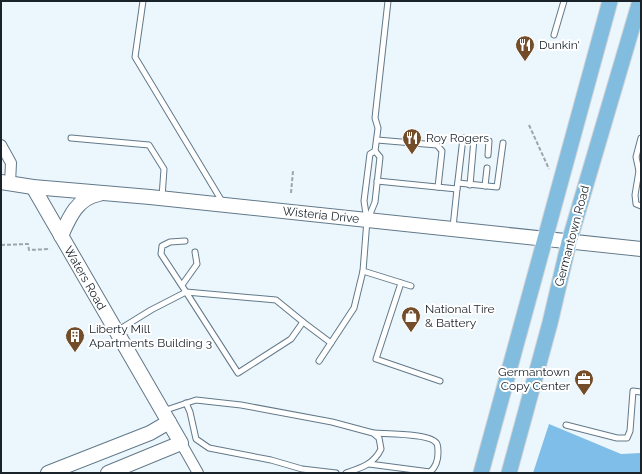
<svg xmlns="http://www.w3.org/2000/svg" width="642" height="474" viewBox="0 0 642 474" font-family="Raleway,sans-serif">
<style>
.forest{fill:#7ebee9}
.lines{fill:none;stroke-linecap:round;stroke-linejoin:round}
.lane-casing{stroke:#627989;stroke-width:7}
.street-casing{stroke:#627989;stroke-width:12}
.secondary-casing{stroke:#627989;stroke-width:16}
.primary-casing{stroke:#d1d3d4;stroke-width:17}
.path{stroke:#9ca5ac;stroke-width:2;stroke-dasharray:4 2;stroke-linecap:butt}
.lane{stroke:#fff;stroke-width:5}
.street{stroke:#fff;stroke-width:10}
.secondary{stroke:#fff;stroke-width:14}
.primary{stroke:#82bddf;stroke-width:15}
.labels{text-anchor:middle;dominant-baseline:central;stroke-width:4;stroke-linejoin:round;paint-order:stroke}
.poi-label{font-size:12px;fill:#1a232a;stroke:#fff;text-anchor:start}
.street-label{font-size:12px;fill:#1a232a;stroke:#fff}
</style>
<rect width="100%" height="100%" fill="#ecf6fd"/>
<!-- forest -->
<path class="forest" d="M549,424L621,454L641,453V473H533Z"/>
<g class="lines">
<defs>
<g id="lane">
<path d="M143,1L135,57L223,203"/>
<path d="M554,35L564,1"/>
<path d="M71,138L149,145L164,169L162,197"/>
<path d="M377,140L437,145L442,151L438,187"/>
<path d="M375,151L370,154L364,201L367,220L363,271L411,286"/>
<path d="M488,155L489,141"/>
<path d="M639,171L636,157L641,138"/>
<path d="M641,171H639L635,195L636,204L641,206"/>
<path d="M377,181L457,189L463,138"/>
<path d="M458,183L497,187L503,143"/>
<path d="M470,185L474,139"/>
<path d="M485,186L487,168"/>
<path d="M368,219L375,202L380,157L375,151L378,128L375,118L388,1"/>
<path d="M453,227L457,189"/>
<path d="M401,283L376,359L440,381"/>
<path d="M182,285L197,264L195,252"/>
<path d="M186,292L276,300L303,322L291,339L238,373Z"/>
<path d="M303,322L331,343"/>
<path d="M117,331L151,310L186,292L161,254L162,246L170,242L185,241"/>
<path d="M319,361L354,308L363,271"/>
<path d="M186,403L190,412L196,439L209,448L271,460L302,469L336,473"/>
<path d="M163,411L196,400L241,405L332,422L373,433L379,438L381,449C374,464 361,468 346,473"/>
<path d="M566,425L617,438H627L630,431L633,391L641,392"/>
<path d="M369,464L430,472C436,467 438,461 438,453C438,450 438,446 437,444C433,433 385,434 374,433"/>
</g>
<g id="street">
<path d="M1,145L11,163L10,183"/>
<path d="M181,443L198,473"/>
</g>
<g id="secondary">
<path d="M1,182L33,187L150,197L641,249"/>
<path d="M33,187L181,443L108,473"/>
<path d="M61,236C69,218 77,198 99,194"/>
<path d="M48,473L150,433L169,422"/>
</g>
<g id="primary">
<path d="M481,473L610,1"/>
<path d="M509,473L550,323L569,242L640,1"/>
</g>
</defs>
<!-- lane casing -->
<use href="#lane" class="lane-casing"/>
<!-- street casing -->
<use href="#street" class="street-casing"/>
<!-- secondary casing -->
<use href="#secondary" class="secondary-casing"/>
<!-- primary casing -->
<use href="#primary" class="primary-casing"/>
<!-- path -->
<g class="path">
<path d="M529,125L549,169"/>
<path d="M291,193L293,171"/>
<path d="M1,245L28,244L29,250L50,249"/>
</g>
<!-- lane -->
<use href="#lane" class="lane"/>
<!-- street -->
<use href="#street" class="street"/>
<!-- secondary -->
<use href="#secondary" class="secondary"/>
<!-- primary -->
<use href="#primary" class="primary"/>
</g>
<!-- icons -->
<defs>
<symbol id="restaurant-pin" viewBox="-11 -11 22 30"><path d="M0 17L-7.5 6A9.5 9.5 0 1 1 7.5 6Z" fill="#734d29" stroke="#fff"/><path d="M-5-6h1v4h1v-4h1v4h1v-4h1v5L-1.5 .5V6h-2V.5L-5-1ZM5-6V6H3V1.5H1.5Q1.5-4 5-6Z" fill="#fff"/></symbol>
<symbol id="shop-pin" viewBox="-11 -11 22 30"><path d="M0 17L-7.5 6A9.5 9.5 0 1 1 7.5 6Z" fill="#734d29" stroke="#fff"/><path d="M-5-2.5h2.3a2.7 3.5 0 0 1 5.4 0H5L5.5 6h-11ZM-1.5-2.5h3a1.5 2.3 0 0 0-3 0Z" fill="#fff"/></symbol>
<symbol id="building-pin" viewBox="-11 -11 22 30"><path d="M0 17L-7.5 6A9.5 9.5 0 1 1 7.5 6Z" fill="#734d29" stroke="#fff"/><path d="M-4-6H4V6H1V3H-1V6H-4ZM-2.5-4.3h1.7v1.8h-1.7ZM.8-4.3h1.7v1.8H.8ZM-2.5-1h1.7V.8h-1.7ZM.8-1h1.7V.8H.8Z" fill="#fff"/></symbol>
<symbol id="office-pin" viewBox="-11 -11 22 30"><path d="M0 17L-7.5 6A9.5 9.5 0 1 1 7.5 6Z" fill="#734d29" stroke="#fff"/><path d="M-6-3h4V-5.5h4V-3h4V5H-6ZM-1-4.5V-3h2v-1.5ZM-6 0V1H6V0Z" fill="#fff"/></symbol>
</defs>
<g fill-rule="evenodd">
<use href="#restaurant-pin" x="514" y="34" width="22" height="30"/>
<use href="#restaurant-pin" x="401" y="127" width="22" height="30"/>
<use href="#shop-pin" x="400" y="305" width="22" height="30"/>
<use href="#building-pin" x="64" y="325" width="22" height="30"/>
<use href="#office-pin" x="573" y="368" width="22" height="30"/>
</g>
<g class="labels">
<!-- poi labels -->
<g class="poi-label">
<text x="539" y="45">Dunkin'</text>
<text x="426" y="138">Roy Rogers</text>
<text x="425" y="309">National Tire<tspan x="425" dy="14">&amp; Battery</tspan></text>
<text x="89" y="329">Liberty Mill<tspan x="89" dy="14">Apartments Building 3</tspan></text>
<text x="570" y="372" text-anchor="end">Germantown<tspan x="570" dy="14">Copy Center</tspan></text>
</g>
<!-- street labels -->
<g class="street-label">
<text transform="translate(321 215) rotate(6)">Wisteria Drive</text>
<text transform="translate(572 236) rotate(-75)">Germantown Road</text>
<text transform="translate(85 278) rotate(60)">Waters Road</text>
</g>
</g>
<!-- border -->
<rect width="642" height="474" fill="none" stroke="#1a232a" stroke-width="4"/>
</svg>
